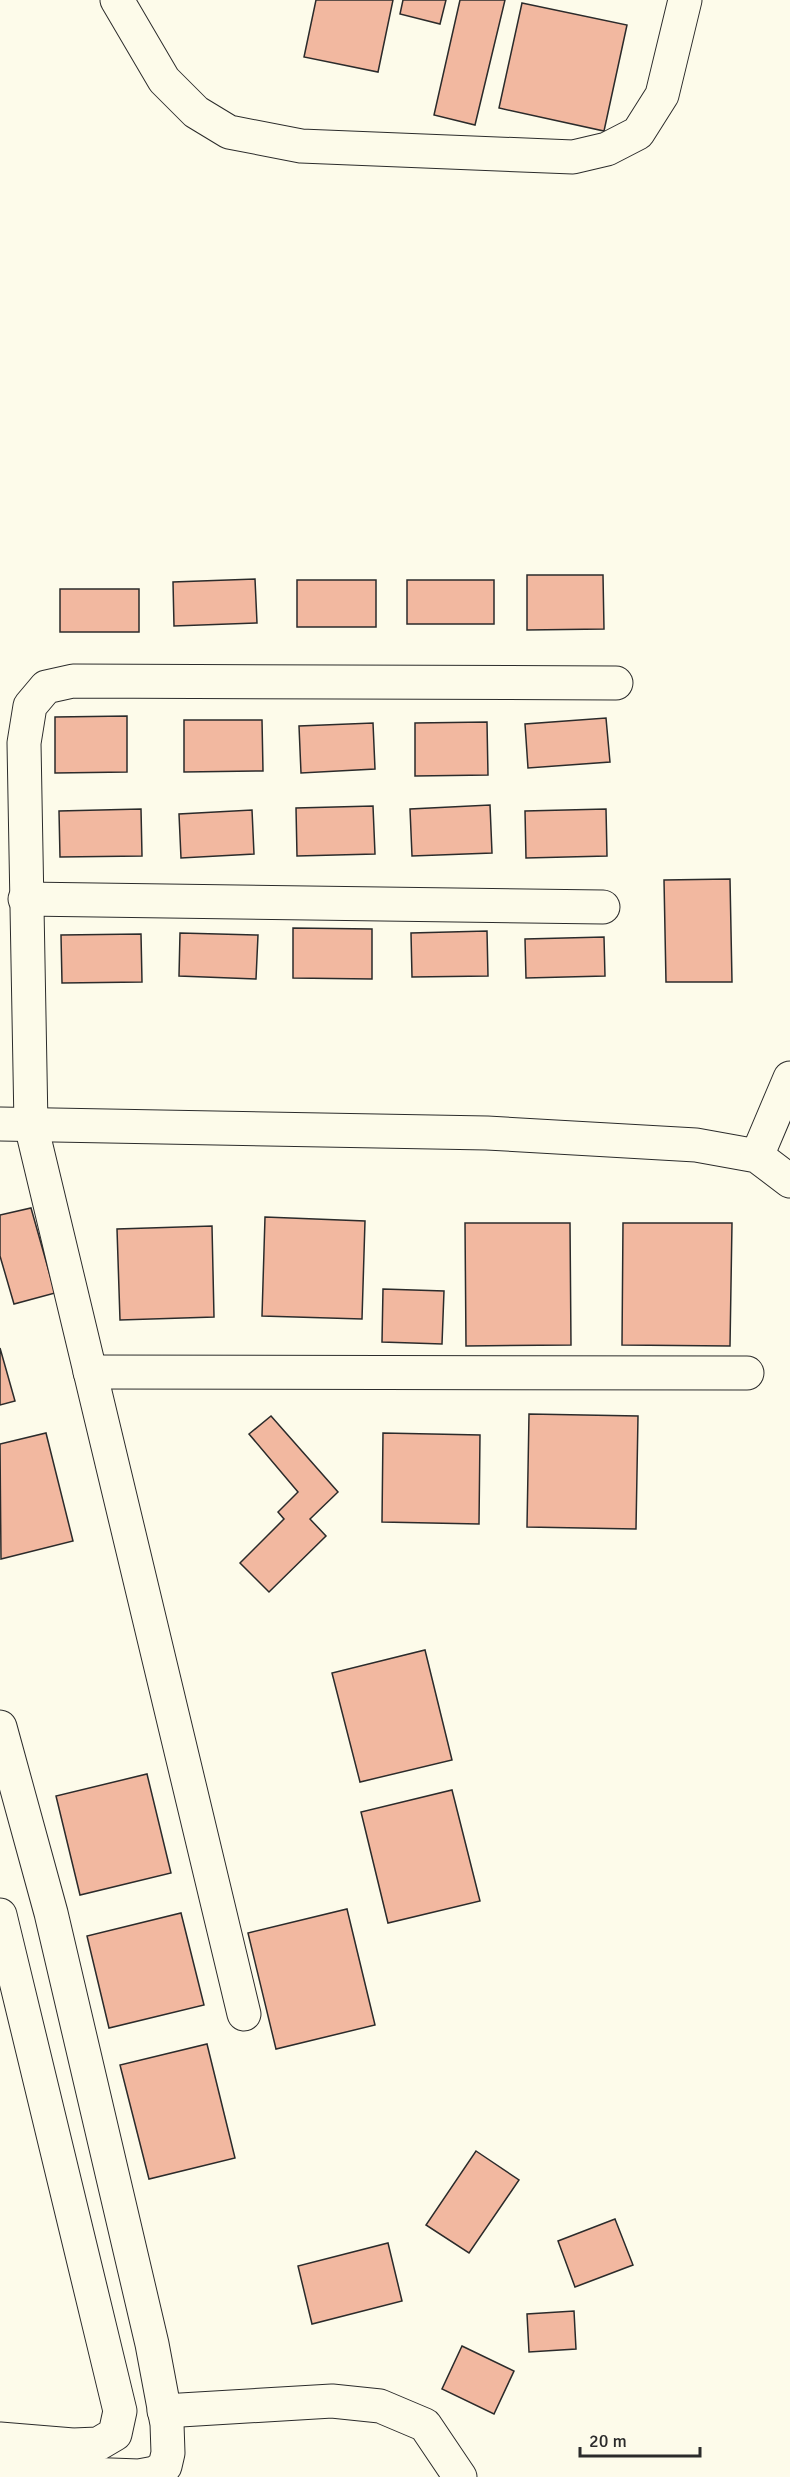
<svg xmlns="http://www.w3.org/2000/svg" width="790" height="2477" viewBox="0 0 790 2477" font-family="Signika,sans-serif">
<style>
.building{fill:#f2b8a0;stroke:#2b2b2b;stroke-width:1.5}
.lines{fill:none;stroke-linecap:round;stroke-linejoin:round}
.minor-casing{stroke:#2b2b2b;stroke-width:35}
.minor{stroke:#fdfbea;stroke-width:33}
</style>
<rect width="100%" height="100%" fill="#fdfbea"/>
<!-- building -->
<g class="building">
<path d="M316,0H393L378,72L304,57Z"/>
<path d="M403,0H446L440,24L400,14Z"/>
<path d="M460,0H505L475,125L434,115Z"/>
<path d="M522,3L627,25L604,131L499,108Z"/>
<path d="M527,575H603L604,629L527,630Z"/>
<path d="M255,579L257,623L174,626L173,582Z"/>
<rect x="297" y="580" width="79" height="47"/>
<rect x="407" y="580" width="87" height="44"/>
<rect x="60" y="589" width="79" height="43"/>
<path d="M127,716V772L55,773V717Z"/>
<path d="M606,718L610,762L528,768L525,724Z"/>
<path d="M184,720H262L263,771L184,772Z"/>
<path d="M487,722L488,775L415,776V723Z"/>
<path d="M373,723L375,769L301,773L299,726Z"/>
<path d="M490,805L492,853L412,856L410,809Z"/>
<path d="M373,806L375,854L297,856L296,808Z"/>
<path d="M141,809L142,856L60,857L59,811Z"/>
<path d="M606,809L607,856L526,858L525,811Z"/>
<path d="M252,810L254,854L181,858L179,814Z"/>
<path d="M730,879L732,982H666L664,880Z"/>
<path d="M293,928L372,929V979L293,978Z"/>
<path d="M487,931L488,976L412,977L411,933Z"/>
<path d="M180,933L258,935L256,979L179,976Z"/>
<path d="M141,934L142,982L62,983L61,935Z"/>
<path d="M604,937L605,976L526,978L525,939Z"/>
<path d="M31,1208L55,1293L14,1304L0,1256V1215Z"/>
<path d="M265,1217L365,1221L362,1319L262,1316Z"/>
<path d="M465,1223H570L571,1345L466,1346Z"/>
<path d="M623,1223H732L730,1346L622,1345Z"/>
<path d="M212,1226L214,1317L120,1320L117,1229Z"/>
<path d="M383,1289L444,1291L442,1344L382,1342Z"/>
<path d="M0,1348L15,1401L0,1405Z"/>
<path d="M529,1414L638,1416L636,1529L527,1527Z"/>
<path d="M271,1416L338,1492L310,1519L326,1536L269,1592L240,1563L284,1519L278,1512L298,1492L249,1434Z"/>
<path d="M46,1433L73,1541L1,1559L0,1444Z"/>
<path d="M383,1433L480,1435L479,1524L382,1522Z"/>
<path d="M425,1650L452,1760L360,1782L332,1673Z"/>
<path d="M147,1774L171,1873L80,1895L56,1796Z"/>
<path d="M452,1790L480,1901L388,1923L361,1812Z"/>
<path d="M347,1909L375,2025L276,2049L248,1933Z"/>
<path d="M181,1913L204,2005L109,2028L87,1936Z"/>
<path d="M207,2044L235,2158L149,2179L120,2065Z"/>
<path d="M476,2151L519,2180L469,2253L426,2225Z"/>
<path d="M615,2219L633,2265L575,2287L558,2241Z"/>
<path d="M388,2243L402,2301L312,2324L298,2266Z"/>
<path d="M574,2311L576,2349L529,2352L527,2314Z"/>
<path d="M462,2346L514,2371L494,2414L442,2389Z"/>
</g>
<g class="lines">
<defs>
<g id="minor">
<path d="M117,0L164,80L196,112L229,132L301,146L573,157L607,149L638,133L662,95L685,0"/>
<path d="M25,899L603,907"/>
<path d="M0,1124L487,1133L696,1145L757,1156L790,1181"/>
<path d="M757,1156L790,1078"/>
<path d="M90,1372L747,1373"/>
<path d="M0,1727L51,1913L152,2344L167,2424L168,2453L165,2466L155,2473L139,2476L0,2471"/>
<path d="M0,1915L120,2411L115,2434L98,2444L73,2445L0,2439"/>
<path d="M244,2014L31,1125L24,743L30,706L46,687L73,681L616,683"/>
<path d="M164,2411L332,2401L380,2406L425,2425L460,2477"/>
</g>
</defs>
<!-- minor casing -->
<use href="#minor" class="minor-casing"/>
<!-- minor -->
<use href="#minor" class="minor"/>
</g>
<!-- scale -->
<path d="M580 2447v9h120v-9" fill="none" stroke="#2b2b2b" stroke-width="3"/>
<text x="589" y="2447" font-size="18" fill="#2b2b2b" stroke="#fdfbea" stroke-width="4.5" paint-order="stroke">20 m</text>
</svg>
